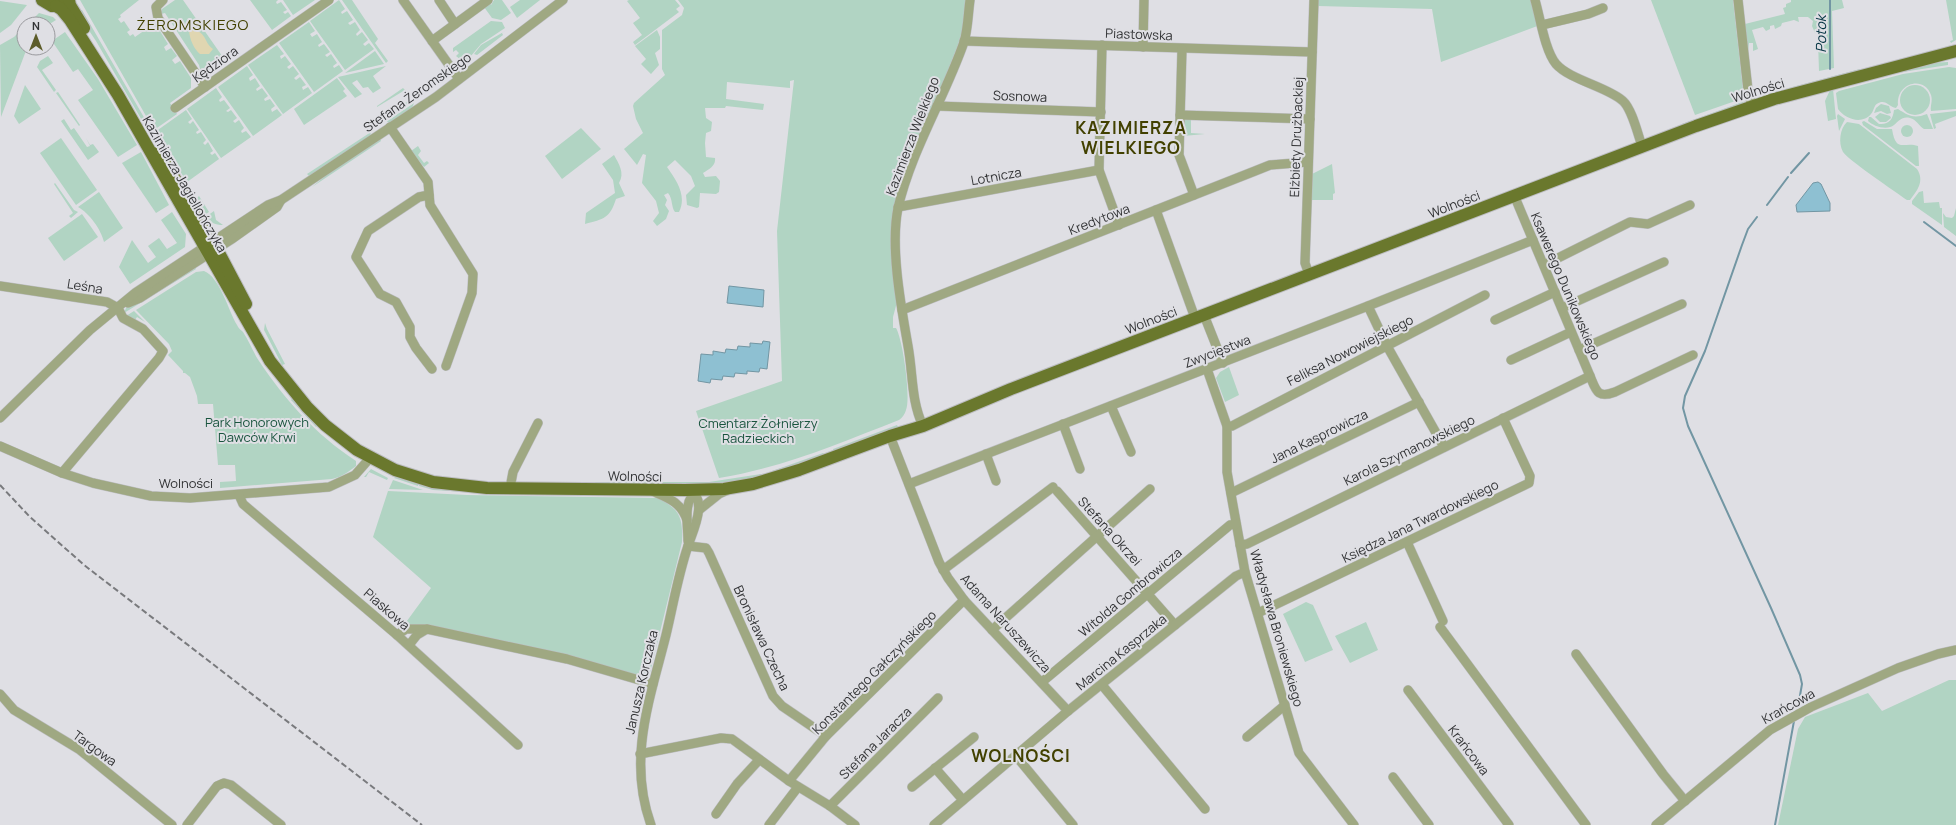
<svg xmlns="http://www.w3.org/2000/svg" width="1956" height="825" viewBox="0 0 1956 825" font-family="Manrope,sans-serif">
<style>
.green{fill:#b1d4c3}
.sand{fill:#e0d6b1}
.water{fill:#8ec0d2;stroke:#7296a3}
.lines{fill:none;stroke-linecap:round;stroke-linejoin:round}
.stream{stroke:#7296a3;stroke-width:2}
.minor-casing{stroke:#bcbdc1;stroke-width:10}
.major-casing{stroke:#bcbdc1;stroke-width:14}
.minor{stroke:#9fa882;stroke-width:9}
.major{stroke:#6a782d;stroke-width:12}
.rail{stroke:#797a7d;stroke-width:2;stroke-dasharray:6 3;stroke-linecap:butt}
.labels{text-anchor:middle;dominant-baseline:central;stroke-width:4;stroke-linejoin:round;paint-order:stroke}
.street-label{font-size:13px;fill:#323335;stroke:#dfdfe4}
.park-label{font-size:13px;fill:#19543e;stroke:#dfdfe4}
.water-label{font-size:14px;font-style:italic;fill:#043442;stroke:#dfdfe4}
.quarter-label{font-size:15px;letter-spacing:1px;fill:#424100;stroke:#dfdfe4}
.district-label{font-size:17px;font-weight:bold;letter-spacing:1px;fill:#424100;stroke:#dfdfe4}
</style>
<rect width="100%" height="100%" fill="#dfdfe4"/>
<!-- green -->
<g class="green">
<path d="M80,0H139L120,15L121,17L118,19L121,23L124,21L130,30L127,32L130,36L133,34L135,37L155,23L168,44L164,47L166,51L171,48L177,56L172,60L175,64L180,61L191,78V88L170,103L177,114L154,130Z"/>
<path d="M175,0H183L227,63L210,75L202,76L199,65L165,13L161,14L162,9Z"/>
<path d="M250,0H278L276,2L277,4L281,2L287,10L283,12L285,14L288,12L291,16L272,30Z"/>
<path d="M283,0H315L293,15Z"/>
<path d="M339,0L345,9L341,12L342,14L347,11L353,20L348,23L350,25L355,22L360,30L356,34L357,36L362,32L368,40L363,44L365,46L369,43L374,49L345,70L310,21Z"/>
<path d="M342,0H352L378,39L375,43L388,61L386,63Z"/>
<path d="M494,0H502L511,13L501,20L492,18L484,7L490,3L491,5Z"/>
<path d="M520,0H540L517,18L510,7Z"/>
<path d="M629,0H675L680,6L676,9L679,12L635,45L633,42L642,35L633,23L640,18L627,1Z"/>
<path d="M678,0H966L963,28L958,45L896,201L897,302L893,317V328H896C903,340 911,398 906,410C905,414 902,418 899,420C840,443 782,468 719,478L696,411L782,381L777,231L794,80L790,81V88L727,82L726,99L764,104L763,110L726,106L725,108H705L706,118L712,122L711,131L706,133L705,143L706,157L715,158C716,166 709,169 703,173L705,177L716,176L720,181L719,192L716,194L700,193L699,207L697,208L687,205L686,195L695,186L691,176L675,160L667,167C677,181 687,196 679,212H675C671,207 673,199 668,193L664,195L667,200L665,205L669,211L666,219L657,226L653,221L659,213L656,201L642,183L646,155L643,154L637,165L624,149L643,133L636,119L633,106L634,103L665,75L662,69V30L682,15L684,8Z"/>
<path d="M1318,0H1533L1540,25L1441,62L1432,9L1318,6Z"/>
<path d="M1651,0H1733L1744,98L1695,115Z"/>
<path d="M1791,0H1842L1844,8L1832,11L1834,68L1819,71L1818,41L1823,40V35L1815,33L1812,26L1813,21L1808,17H1798L1799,22L1794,20L1782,23L1781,26L1775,29L1774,25L1770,26V29L1766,31L1763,27L1752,30L1758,49L1753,51V43H1749L1748,51L1745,24L1785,14L1783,8L1786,7V4L1791,2Z"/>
<path d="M1946,0H1956V40L1951,43L1950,41L1953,40Z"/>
<path d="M0,1L27,5L11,25L0,33Z"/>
<path d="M82,10L153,133L151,136L96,41L76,11Z"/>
<path d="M39,13L53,17L56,20L48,25L28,24Z"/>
<path d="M491,21L502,22L505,28L481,44L465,63L456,56L459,53L456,50L453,52V48Z"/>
<path d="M309,22L315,31L310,34L312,37L317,34L322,42L318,45L319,47L324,44L330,52L325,55L327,57L331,54L337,63L333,66L334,68L339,65L343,71L314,92L279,43Z"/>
<path d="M24,27V48H27L1,117L0,45L14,37Z"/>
<path d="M507,30L502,33L503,35L477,55L474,54L481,45Z"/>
<path d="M657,30L660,37V49L655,53L659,65L651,74L641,64L646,59L635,46Z"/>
<path d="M65,32L98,79L137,145L118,157L78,100L93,90L78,69L73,72L52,41Z"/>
<path d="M277,45L284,54L280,56L281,59L285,56L291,64L287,67L289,69L293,66L299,74L294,78L296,80L300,77L306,85L302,87L303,90L308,87L312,93L283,114L248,65Z"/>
<path d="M375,51L384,64L345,73Z"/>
<path d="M48,56L53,63L42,70L56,90L54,92L37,67L40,61Z"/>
<path d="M1948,62V65L1896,73L1833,89L1836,119L1828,121L1825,101L1830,90L1932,63Z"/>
<path d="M247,66L253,75L249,78L250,81L255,78L260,86L256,89L257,91L262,88L268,96L264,99L265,101L270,99L275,106L271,109L272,112L277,109L282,115L253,136L218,87Z"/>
<path d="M386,66L373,76L381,88L373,93L368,87L363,88L357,80L352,83L362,94L355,98L338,77Z"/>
<path d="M1949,67L1956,68V109L1931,111C1930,106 1933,101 1931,95C1924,75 1896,83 1898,105L1896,108C1890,107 1887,101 1881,102C1873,104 1875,109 1871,114C1862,125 1845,119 1838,109L1836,93L1839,91L1903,74Z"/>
<path d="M1860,69L1861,71L1788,89L1793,87Z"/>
<path d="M337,78L345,89L343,91L347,96L304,125L294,109Z"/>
<circle cx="1915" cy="100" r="15"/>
<path d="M25,85L41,109L19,124L14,116Z"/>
<path d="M216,88L222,97L219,100L220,102L224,100L230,108L226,111L228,112L231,110L237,118L233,121L235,123L239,120L244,128L241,131L242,133L246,131L251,137L221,158L187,109Z"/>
<path d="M403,88L405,90L377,107V106Z"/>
<path d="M58,92L80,125L79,126L56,93Z"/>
<path d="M408,101H413L385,120V115Z"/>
<path d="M1745,101L1742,104L1682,125V124Z"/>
<path d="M414,103L412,108L391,122H386Z"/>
<path d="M1881,104L1889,106L1891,113L1887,114L1881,111L1874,113L1876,108Z"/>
<path d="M1898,109C1909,116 1914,119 1927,114L1933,129H1924C1919,126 1916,119 1910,118C1902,116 1899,121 1894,125C1887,131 1873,126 1868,121L1869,117H1871L1879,124C1889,125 1893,119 1894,110Z"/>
<path d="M186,110L192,119L188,122L190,124L193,121L199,130L196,132L197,134L201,132L206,140L203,143L205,145L208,142L213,151L210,153L212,155L215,153L219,159L187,182L155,132Z"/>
<path d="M1956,111V116L1935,124L1936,128L1934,129L1930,114Z"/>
<path d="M1880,113L1890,116L1891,118L1886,122H1880L1875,117Z"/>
<path d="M1838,114L1845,119L1839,131L1837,116Z"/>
<path d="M1184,118H1191V133L1205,134L1183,136Z"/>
<path d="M64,119L71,130L74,128L87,147L90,146L86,138L90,145L93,144L99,152L88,160L61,121Z"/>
<path d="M1864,121L1877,129H1892C1896,154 1904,141 1918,146L1919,166H1916L1863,125L1862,122Z"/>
<path d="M1847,122L1859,124L1917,169C1925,181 1917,191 1910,200H1907C1897,193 1847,159 1843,152C1838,143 1840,128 1847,122Z"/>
<circle cx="1907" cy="131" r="6"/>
<path d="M581,128L601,149L562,179L545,156Z"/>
<path d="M371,132L370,136L309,176L307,174Z"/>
<path d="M61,138L97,190L76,205L40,153Z"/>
<path d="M380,139L381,141L312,187L329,173Z"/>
<path d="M418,146L421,151L418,155L424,163L427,161L429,163L424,167L411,151Z"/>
<path d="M145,148L167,193L191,232H189L166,193L143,149Z"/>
<path d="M141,152L169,205L156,213L122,163Z"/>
<path d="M614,155C619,164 625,173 619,183L625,196L616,199C610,218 604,219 585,224L586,213L615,193L613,180L602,164Z"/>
<path d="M1332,164L1335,193L1333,194V200H1311L1312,174Z"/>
<path d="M55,183L74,210L78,212L71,218L69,216L73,213L54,184Z"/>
<path d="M1923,191L1924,203L1939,202L1940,208H1942V225L1912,204V201L1919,192Z"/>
<path d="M99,192L123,228L104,242C101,229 89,213 78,207Z"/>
<path d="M199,196L209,212L206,214L196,199Z"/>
<path d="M1956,208V236L1944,227L1943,213L1946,217L1952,218L1954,216Z"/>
<path d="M214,211L216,220L223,225C215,225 211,223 207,216Z"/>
<path d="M172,212L186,234L185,247L130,284L119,267L132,240L148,263L156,257L148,246L159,238L167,249L177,243L161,220Z"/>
<path d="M82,214L98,237L64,261L48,238Z"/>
<path d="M196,268V269L124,313L126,308Z"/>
<path d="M204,271C220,277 229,312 237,325C238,328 241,330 243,332C249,341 253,352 259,361C286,401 315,434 356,461V466C348,472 342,477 332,479L220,488V482L236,481L235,465H218L213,404H198L197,396L190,377L185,373H183V371L168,355L172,351L169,344L136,310L196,272Z"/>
<path d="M134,311L145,322L137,317L135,320L126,316Z"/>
<path d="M265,323L267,329L285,364L282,365L264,330Z"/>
<path d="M1229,367L1239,395L1225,402L1216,378L1220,372Z"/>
<path d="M293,398L318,425L316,427L291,400Z"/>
<path d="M897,425L898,427L834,452L833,449Z"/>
<path d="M823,453L825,456L773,474L772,471Z"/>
<path d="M371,469L388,478L387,480L369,472L366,477H364Z"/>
<path d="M761,474L762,477L716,484L595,485V482H709Z"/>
<path d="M397,476L419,483L418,486L394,478Z"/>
<path d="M393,480L423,490L389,489Z"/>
<path d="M420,483L467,492L433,490L419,486Z"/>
<path d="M388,491L467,495L658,498C680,509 683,518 682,542L650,673L645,676L637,675L636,676L425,625H404L431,588L373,537Z"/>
<path d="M1306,602L1313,605L1333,650L1305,662L1283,614Z"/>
<path d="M1366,622L1378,650L1350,663L1335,636Z"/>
<path d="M1949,680H1956V825H1778L1798,729L1805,717L1868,693L1882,711Z"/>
</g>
<!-- sand -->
<path class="sand" d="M192,28C208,34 204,43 213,49L209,54H200C194,49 190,40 189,31Z"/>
<!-- water -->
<g class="water">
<path d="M1818,182L1821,184L1830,203V211L1797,212L1796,205L1813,183Z"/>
<path d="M729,286L764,290L763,307L727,303Z"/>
<path d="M763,341L770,342L767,369L760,368L759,372L747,371V374L735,373L734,377L723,376L722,380L711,379L710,383L698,381L701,354L713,355V351L725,353L726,349L737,350L738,346L750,347V343L762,344Z"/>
</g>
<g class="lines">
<!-- stream -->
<g class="stream">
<path d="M1830,69V0"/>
<path d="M1791,173L1809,153"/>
<path d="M1767,205L1788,177"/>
<path d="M1757,217L1748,229L1742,245L1705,351L1685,396L1683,408L1688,426L1771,608L1800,675L1802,684L1798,707"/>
<path d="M1924,222L1956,246"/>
<path d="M1775,825L1794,721"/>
</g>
<defs>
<g id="minor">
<path d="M163,0L156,7L158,18L205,87"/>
<path d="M403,0L459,79"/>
<path d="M439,0L455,24"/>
<path d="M1535,0C1540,17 1545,51 1556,64C1570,80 1608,87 1623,101C1632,109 1638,135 1642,146"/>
<path d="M1738,0L1748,90L1752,106"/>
<path d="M1542,25L1588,14L1603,8"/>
<path d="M432,41L488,0"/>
<path d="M964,41L1312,52"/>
<path d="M1102,45L1099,170L1119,225"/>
<path d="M1143,47L1144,0"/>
<path d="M1182,49L1179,155L1194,195"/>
<path d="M937,106L1101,112"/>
<path d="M175,108L329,0"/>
<path d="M1180,115L1310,119"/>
<path d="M390,127L428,182L430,205L473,274L472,293L446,366"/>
<path d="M429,195L419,197L368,231L356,257L380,294L396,302L410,327V337L416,348L432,369"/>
<path d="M1514,195L1590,376C1596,390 1597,399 1615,392L1693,355"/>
<path d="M898,207L1099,170"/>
<path d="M1156,210L1195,318"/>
<path d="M1544,265L1630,222L1648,224L1690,205"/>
<path d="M1309,274L1305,263L1314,0"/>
<path d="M0,286L107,302L118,308L123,318L143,329L163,351L159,358L62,473"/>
<path d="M128,303L140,298L232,239L277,207L281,200"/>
<path d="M1368,306L1387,346L1444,447"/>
<path d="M1562,308L1664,262"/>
<path d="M902,310L1255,171L1270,165L1308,162"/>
<path d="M1204,315L1223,363"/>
<path d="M1495,320L1555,292"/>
<path d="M1579,350L1682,304"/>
<path d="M1511,360L1571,332"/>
<path d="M1207,369L1227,426V472L1245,572L1299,753L1354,825"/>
<path d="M1111,406L1131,452"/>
<path d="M0,418L90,330L135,293L268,205L281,200L436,97L563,0"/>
<path d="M1063,424L1080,469"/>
<path d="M923,426C911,401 913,373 908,346C901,306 890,247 898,208C911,151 945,97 964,42C968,29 968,14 970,0"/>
<path d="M1227,426H1232L1485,295"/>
<path d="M890,436L939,562L948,578L964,600L1068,711"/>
<path d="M0,446L62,473L93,483L151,496L190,498L329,487L355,475L370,458"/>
<path d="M986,454L996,481"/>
<path d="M909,484L1368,306L1533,240"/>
<path d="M510,488L513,472L538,423"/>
<path d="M652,491C668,498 681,502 687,520"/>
<path d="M1057,491L1175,625"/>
<path d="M1231,493L1419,402"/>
<path d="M239,495L243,504L397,635L518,745"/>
<path d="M699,510L719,494L728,490"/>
<path d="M688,541C688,525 682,499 698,491"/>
<path d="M1407,542L1443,621"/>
<path d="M1240,545L1247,544L1590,376"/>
<path d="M688,546L706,548L709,553L773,696L782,706L826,736"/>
<path d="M943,570L1053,487"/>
<path d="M1258,613L1529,483L1530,476L1503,418"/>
<path d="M1440,627L1586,825"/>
<path d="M992,630L1150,489"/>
<path d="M397,635L406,629H427L567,659L653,684"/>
<path d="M409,645L417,635L427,629"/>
<path d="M1576,654L1663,774L1685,801"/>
<path d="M1042,682L1230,525L1236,524"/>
<path d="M1102,685L1205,809"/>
<path d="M1408,690L1509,825"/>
<path d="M0,694L14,710L80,750L172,825"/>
<path d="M1247,737L1285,705"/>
<path d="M640,754L721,738L732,739L789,781L830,806L855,825"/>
<path d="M1016,756L1073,825"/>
<path d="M935,768L963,800"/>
<path d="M1393,777L1429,825"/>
<path d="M789,781L826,736L964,600"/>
<path d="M912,787L974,737"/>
<path d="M830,806L938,698"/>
<path d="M716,814L737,784L759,760"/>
<path d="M187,825L217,786L224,783L231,785L281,825"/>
<path d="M651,825C627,759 650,699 666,635C673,606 678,575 688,546C692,533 711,495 686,491"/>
<path d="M769,825L798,787"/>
<path d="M934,825L1068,711L1236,576L1245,572"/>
<path d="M1656,825L1770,730L1811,707L1898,668L1938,654L1956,650"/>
</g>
<g id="major">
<path d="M42,0L52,6L63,4"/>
<path d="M69,0L70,5L84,28"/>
<path d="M56,6L61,9L70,20L118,95L270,361L307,407L325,425L357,450L395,470L433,482L487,488L685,490L724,489L753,484L799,470L890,436L923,426L1011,389L1696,126L1774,99L1956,51"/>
<path d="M159,152L217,249L246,304"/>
</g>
</defs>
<!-- minor casing -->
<use href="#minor" class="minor-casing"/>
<!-- major casing -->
<use href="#major" class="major-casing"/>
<!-- minor -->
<use href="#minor" class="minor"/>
<!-- major -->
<use href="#major" class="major"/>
<!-- rail -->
<path class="rail" d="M0,485L29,516L84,565L422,825"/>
</g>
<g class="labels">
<!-- street labels -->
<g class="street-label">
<text transform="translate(1139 34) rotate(2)">Piastowska</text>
<text transform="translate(215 64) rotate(-35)">Kędziora</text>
<text transform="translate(1758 90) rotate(-17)">Wolności</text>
<text transform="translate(417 92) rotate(-35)">Stefana Żeromskiego</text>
<text transform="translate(1020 96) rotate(2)">Sosnowa</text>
<text transform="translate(912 136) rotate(-69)">Kazimierza Wielkiego</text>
<text transform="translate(1296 137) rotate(-88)">Elżbiety Drużbackiej</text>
<text transform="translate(996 176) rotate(-10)">Lotnicza</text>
<text transform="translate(185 184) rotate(60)">Kazimierza Jagiellończyka</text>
<text transform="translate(1454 204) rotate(-21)">Wolności</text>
<text transform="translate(1099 219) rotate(-21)">Kredytowa</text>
<text transform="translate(85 286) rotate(9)">Leśna</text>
<text transform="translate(1566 286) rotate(67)">Ksawerego Dunikowskiego</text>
<text transform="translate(1151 320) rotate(-21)">Wolności</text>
<text transform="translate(1350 350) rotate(-27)">Feliksa Nowowiejskiego</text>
<text transform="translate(1217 351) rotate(-21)">Zwycięstwa</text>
<text transform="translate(1319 436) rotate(-26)">Jana Kasprowicza</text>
<text transform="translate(1409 450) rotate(-26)">Karola Szymanowskiego</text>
<text transform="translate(635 476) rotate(1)">Wolności</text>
<text x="186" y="483">Wolności</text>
<text transform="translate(1420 521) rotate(-26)">Księdza Jana Twardowskiego</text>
<text transform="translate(1110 531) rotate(48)">Stefana Okrzei</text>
<text transform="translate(1130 592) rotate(-40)">Witolda Gombrowicza</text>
<text transform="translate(387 609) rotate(41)">Piaskowa</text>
<text transform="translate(1006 623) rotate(48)">Adama Naruszewicza</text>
<text transform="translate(1277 628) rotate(74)">Władysława Broniewskiego</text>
<text transform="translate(762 638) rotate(65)">Bronisława Czecha</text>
<text transform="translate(1121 652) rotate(-39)">Marcina Kasprzaka</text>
<text transform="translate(874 672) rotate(-45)">Konstantego Gałczyńskiego</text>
<text transform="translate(641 682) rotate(-77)">Janusza Korczaka</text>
<text transform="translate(1788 706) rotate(-29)">Krańcowa</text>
<text transform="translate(875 743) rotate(-45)">Stefana Jaracza</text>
<text transform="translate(95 748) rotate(36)">Targowa</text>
<text transform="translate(1469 750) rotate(53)">Krańcowa</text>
</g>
<!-- park labels -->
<g class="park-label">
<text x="257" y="422">Park Honorowych<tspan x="257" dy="15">Dawców Krwi</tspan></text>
<text x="758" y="423">Cmentarz Żołnierzy<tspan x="758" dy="15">Radzieckich</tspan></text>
</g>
<!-- water labels -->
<g class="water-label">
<text transform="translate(1820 34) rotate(-90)">Potok</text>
</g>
<!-- quarter labels -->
<g class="quarter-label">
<text x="193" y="24">ŻEROMSKIEGO</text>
</g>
<!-- district labels -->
<g class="district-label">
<text x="1131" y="127">KAZIMIERZA<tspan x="1131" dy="20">WIELKIEGO</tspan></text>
<text x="1021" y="755">WOLNOŚCI</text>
</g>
</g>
<!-- north arrow -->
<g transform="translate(36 36)"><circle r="19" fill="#dfdfe4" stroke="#9a9a9e"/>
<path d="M0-3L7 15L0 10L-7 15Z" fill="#5c5c29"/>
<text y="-6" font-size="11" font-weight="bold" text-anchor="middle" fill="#323335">N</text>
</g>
</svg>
